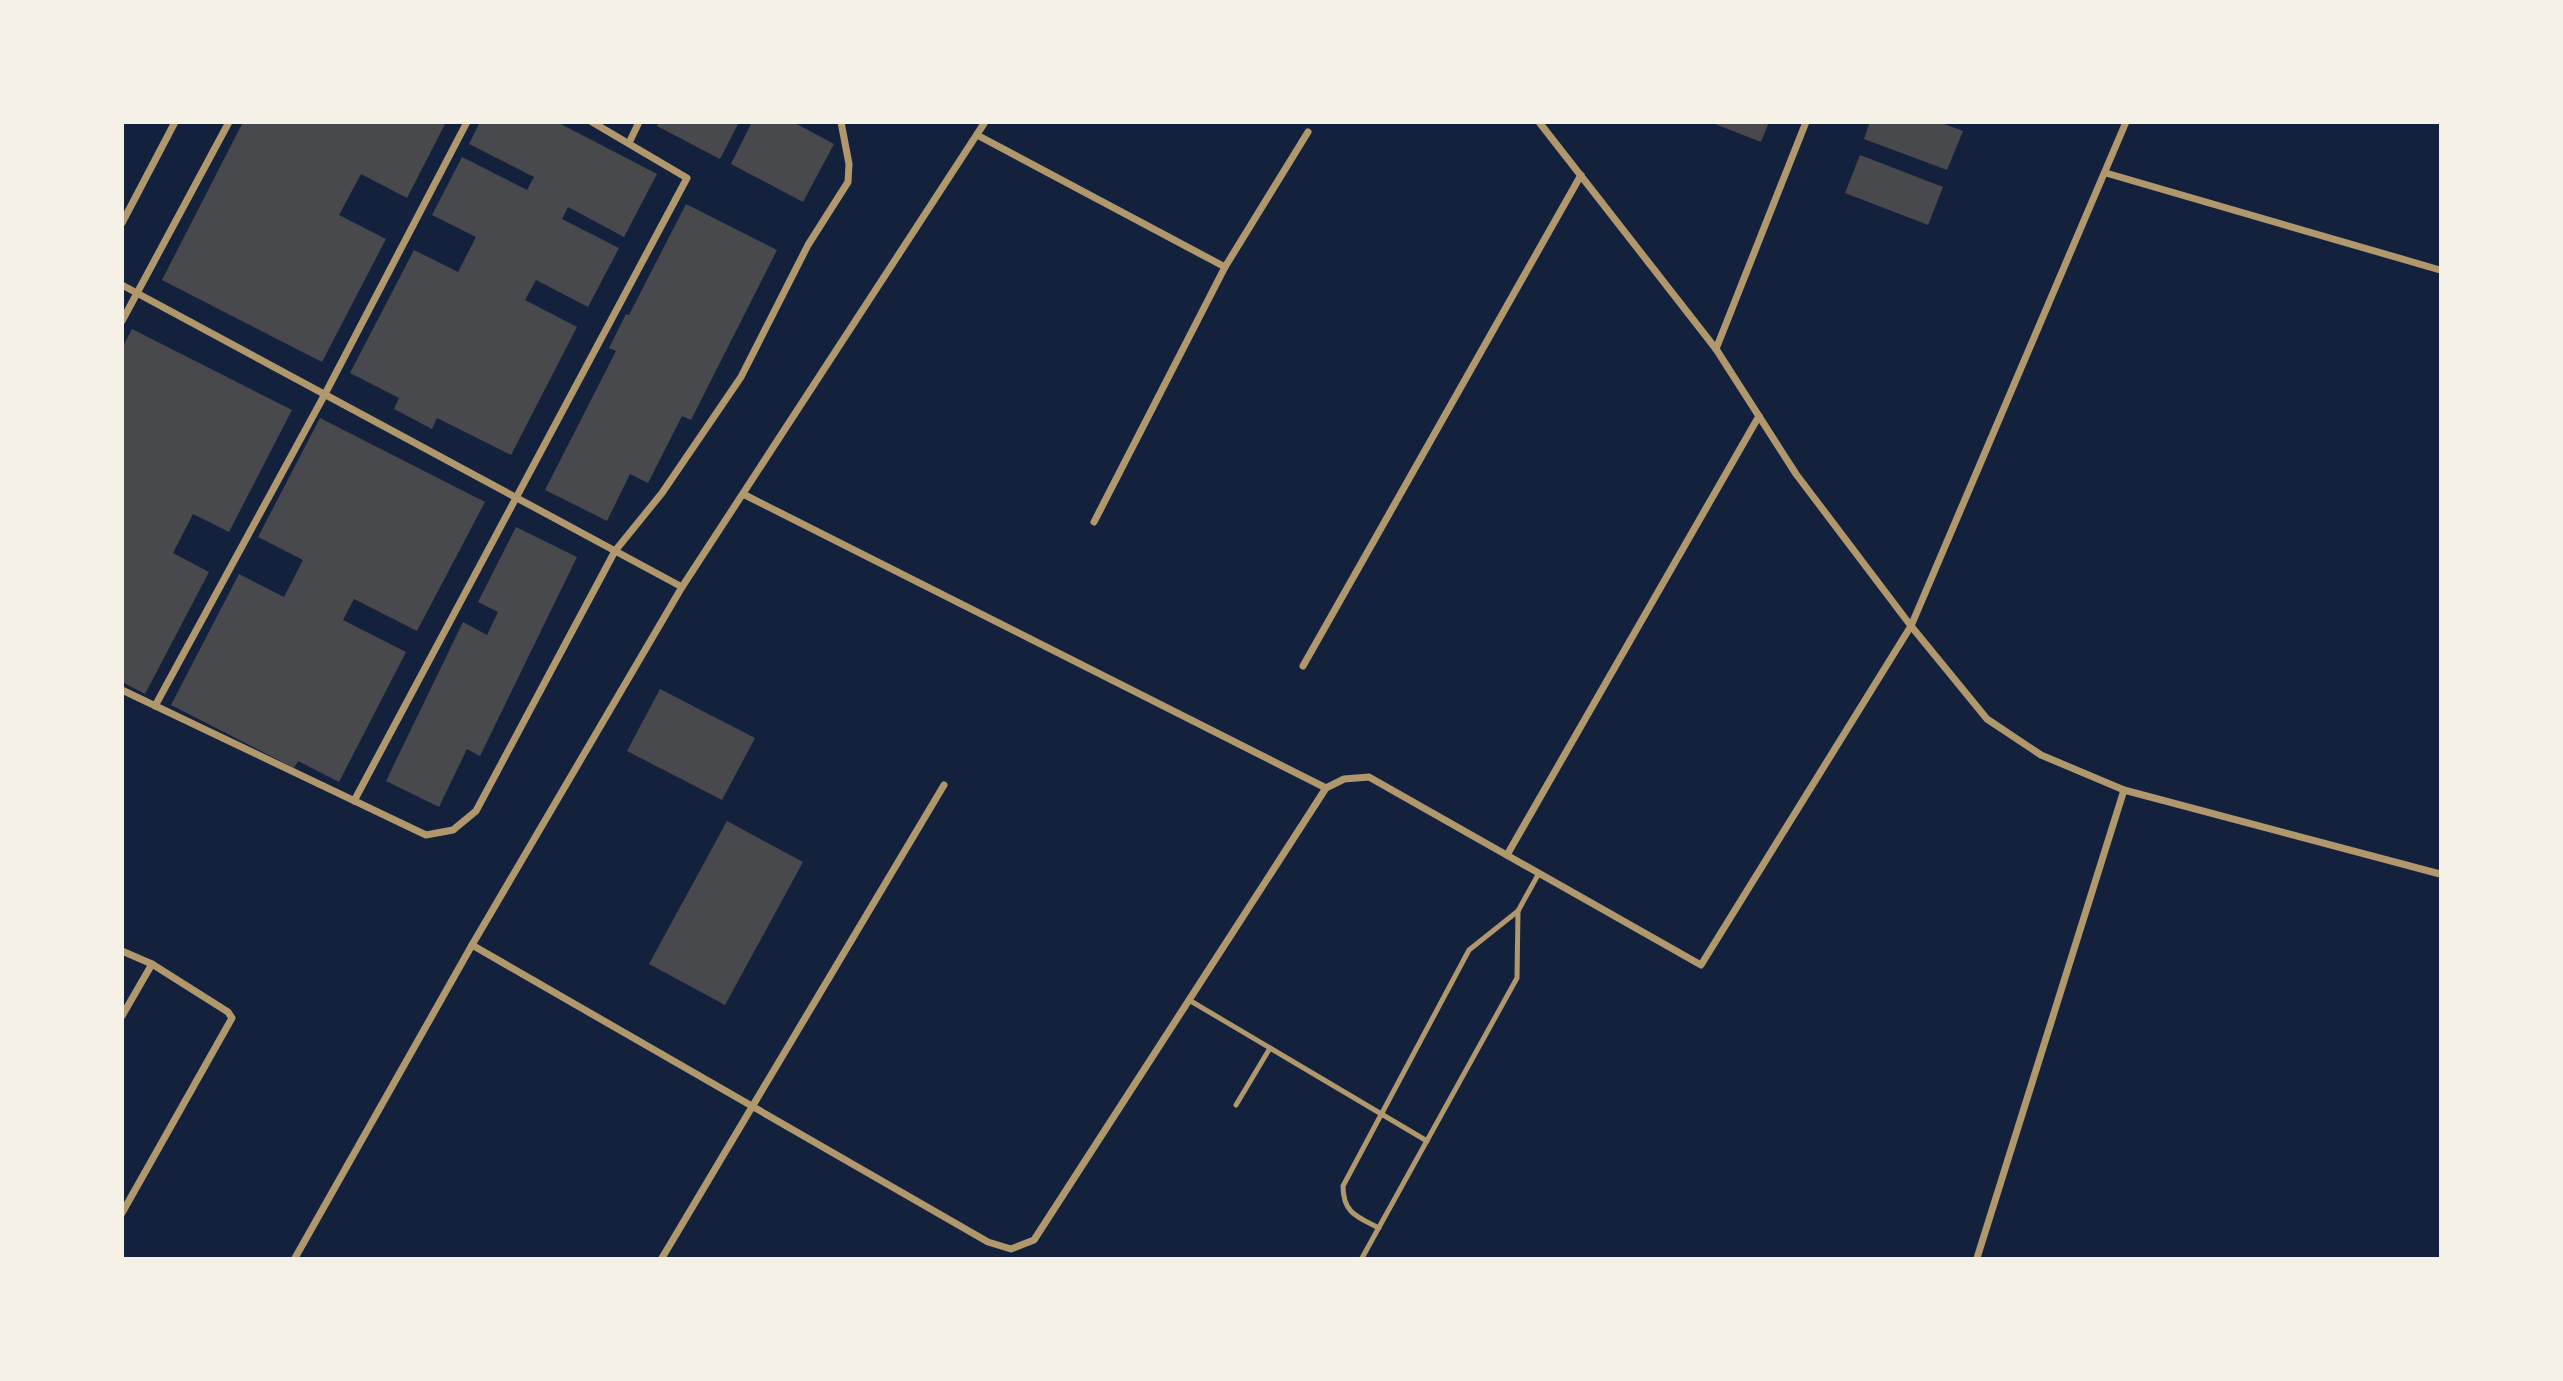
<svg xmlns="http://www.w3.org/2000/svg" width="2563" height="1381" viewBox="0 0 2563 1381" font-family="Signika,sans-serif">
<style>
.building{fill:#48494c}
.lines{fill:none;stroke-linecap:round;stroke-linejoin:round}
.service{stroke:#b1986c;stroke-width:5}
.minor{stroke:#b1986c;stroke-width:7}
</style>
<rect width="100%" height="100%" fill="#14213d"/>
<!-- building -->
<g class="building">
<path d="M243,122H446L407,198L361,174L339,215L386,239L322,362L162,280Z"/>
<path d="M480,122H557L657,174L624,237L568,207L562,219L619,248L588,307L536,280L525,300L577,327L511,455L437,418L432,429L394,409L399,398L350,373L414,250L458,272L476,237L432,215L462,157L527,190L534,177L469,144Z"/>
<path d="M659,122H739L720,159L657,126Z"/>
<path d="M752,122H793L834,144L803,202L731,164Z"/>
<path d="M1710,122H1769L1761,142Z"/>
<path d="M1870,122H1939L1963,131L1947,170L1864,139Z"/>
<path d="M1860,155L1943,187L1928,225L1845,193Z"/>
<path d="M686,204L777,250L691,420L682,416L648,483L630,474L607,521L545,490L616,351L609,348L626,314L629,315Z"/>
<path d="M132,329L292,410L229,532L193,514L173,553L209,572L145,694L122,682V348Z"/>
<path d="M320,418L485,502L417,631L354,599L343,620L406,652L339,782L298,761L294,768L171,705L239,574L284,597L303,560L258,537Z"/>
<path d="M516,527L577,557L480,756L467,749L439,807L386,781L463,622L487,635L498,612L478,602Z"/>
<path d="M660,689L755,738L722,800L627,751Z"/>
<path d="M727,821L803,862L725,1005L649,964Z"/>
</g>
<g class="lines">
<!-- service -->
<g class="service">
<path d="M1189,1000L1427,1141"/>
<path d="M1236,1105L1270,1048"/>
<path d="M1379,1228C1357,1217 1343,1213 1343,1186L1469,950L1518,911"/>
<path d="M1362,1258L1517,978L1518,911L1539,873"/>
</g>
<!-- minor -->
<g class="minor">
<path d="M1539,122L1716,349L1796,474L1911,626L1987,719L2041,755L2124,790L2440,874"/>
<path d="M977,135L1225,267"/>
<path d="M629,143L639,122"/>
<path d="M2106,173L2440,270"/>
<path d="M122,223L175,122"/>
<path d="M122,285L682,587"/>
<path d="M122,321L229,122"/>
<path d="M1716,349L1806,122"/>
<path d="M743,494L1326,788"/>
<path d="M1094,522L1225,267L1308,132"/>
<path d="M1303,666L1581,175"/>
<path d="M122,690L426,835L453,830L476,811L615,551L662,493L741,377L808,245L848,182L849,164L841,122"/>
<path d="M155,706L325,394L467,122"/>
<path d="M354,801L687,178L592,122"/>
<path d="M1507,855L1759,416"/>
<path d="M472,945L988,1242L1011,1249L1034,1240L1326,788L1344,779L1369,777L1701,965L1911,626L2126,122"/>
<path d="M122,951L152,964L228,1012L232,1018L122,1213"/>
<path d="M122,1016L152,964"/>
<path d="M295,1258L472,945L682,587L985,122"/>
<path d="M662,1258L944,785"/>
<path d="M1977,1258L2124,790"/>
</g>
</g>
<!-- border -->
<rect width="2563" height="1381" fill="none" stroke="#f6f1e7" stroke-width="248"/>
</svg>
